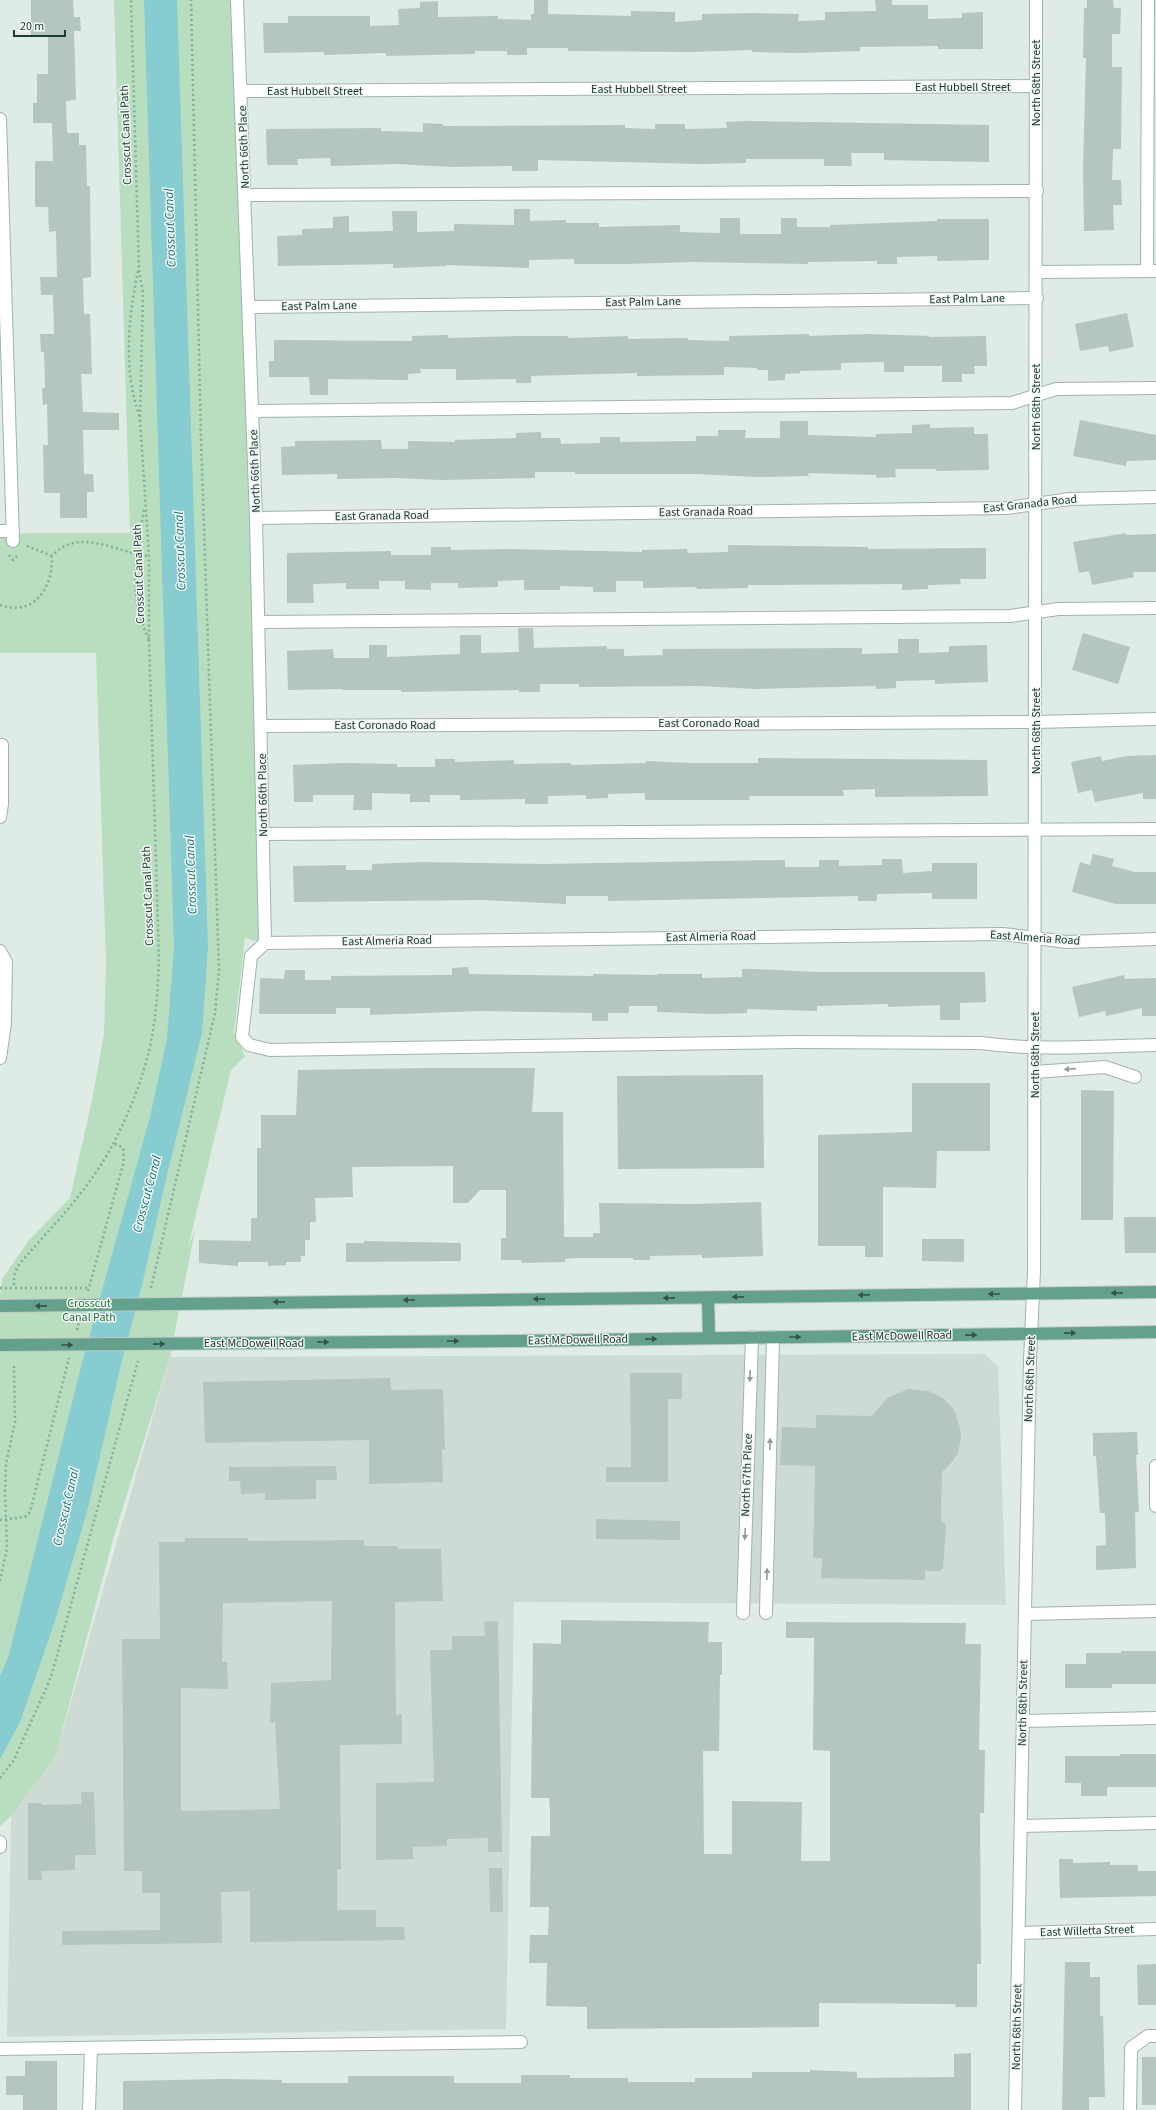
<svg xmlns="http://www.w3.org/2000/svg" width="1156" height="2110" viewBox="0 0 1156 2110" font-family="'Source Sans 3',sans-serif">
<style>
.built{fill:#cedbd4}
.green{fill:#b8ddbf}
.water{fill:#86ccd1}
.building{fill:#b5c6be;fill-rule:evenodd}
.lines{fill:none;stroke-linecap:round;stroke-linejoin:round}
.minor-casing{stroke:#a2b3ac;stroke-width:14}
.major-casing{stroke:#c1c8c6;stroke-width:14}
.path{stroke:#7faf9c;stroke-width:2.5;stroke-dasharray:2 3;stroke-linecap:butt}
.minor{stroke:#fff;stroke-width:12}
.major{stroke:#63a18d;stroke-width:12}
.oneway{fill:#909d98}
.oneway2{fill:#315449}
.labels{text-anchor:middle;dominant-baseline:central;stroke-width:3;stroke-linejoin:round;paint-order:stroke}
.street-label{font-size:12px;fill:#203b32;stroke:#f0f7f3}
.park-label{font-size:12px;fill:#2a7340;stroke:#f0f7f3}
.water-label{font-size:13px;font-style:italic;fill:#1a6f78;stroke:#f0f7f3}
</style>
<rect width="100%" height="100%" fill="#dfebe5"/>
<!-- built -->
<path class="built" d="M984,1354L998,1366L1006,1605L514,1602L506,2029L7,2037L11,1816L55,1757L170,1357Z"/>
<!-- green -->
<path class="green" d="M114,0H237L265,943L245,938L234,1032L245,1056L231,1070L188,1247L195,1230L170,1357L114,1536L55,1757L11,1816L0,1826V1297L2,1279L29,1240L70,1198L91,1105L104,1034L106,963L96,653H0V536L29,533H130Z"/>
<!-- water -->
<path class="water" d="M144,0H177L208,947L202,1033L166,1179L142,1285L121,1364L88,1508L55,1621L20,1722L0,1759V1676L8,1658L82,1363L150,1117L167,1039L174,949Z"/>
<!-- building -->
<g class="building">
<path d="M31,0H73L74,17H80L81,31H74L76,100L66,101L67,133H79V145H86L87,186H90L91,277L83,278L84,314H90L92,374H81L83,412L119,413V430H83L84,474H93L94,492H87V518H60V493H44L43,445H48L47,404L43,405L42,388H45L44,352H41L40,334H54L53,295H41L40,277H57L56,231L49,232L48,207H35V161H53L52,123H33V103H37V74H48V35H31Z"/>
<path d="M534,0H548V14L631,16V11L675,12V22L702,20V14L755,13L799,14L798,21L825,20V12L876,11L875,0H892V5H928V19L962,18V13L983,12V49H938V46L860,47V51L798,53L752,52V50L692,52L568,51V48H527V55H507V51H475V54L386,56V53L324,55V52L264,53L263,23H288V16H370V26L399,25L398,9L420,8V2L438,1V17L498,16V19L531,20V14H534Z"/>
<path d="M1087,0H1113L1114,8H1121L1120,34H1112V67H1122L1121,149H1113L1112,180H1121L1122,205H1113L1114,230L1084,231L1083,167L1086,58H1083L1084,8H1087Z"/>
<path d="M746,121L989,125V162L884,160V153H851L852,166H824V159H746V163L702,164L538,160V171H512V166L451,167L397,164L331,166L330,158L297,159L298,165H267L266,129L381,128V131L423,132V123L443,124V126L625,125V128L655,129V124H685V129L727,128L726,122Z"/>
<path d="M514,209H530V221L566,220V223H599V227L680,225V232L720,233V218H740V234H781V218H797V227H830V225L937,221V219H989V260L937,261V256L897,257V264H877V261L808,262V264L695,262L626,264H574V259L529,260V268L446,265V266L393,268V264L278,266L277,236L302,235V229L333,228V217L349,216V232L393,231L392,211H417V232L454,231V224L514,225Z"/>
<path d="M1127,313L1134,347L1109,352L1108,346L1080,351L1075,324Z"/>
<path d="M809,334V336L868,334L929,336V337L986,336L987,366H974L975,374H962V382H942V366H904V372H884V362L841,363V370L800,371V373L785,374V380L768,381V370H757V368L724,367V375L637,376V373L531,376V383H516V379L456,380V369H420L421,373L408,374V380L328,379V395H310L309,377H269V361H274V340L412,341V336L448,335V338L516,336H568V338L628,336V339L688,338V340L729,341V336Z"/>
<path d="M1080,420L1156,435V460L1127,461L1126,466L1073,456Z"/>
<path d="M780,421H808V435L876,437V434L912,433V425L930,424V428L974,427V434H988L989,470L936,471V469H895L896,477L877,478L876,475L808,473L809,476L756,477L696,474H575V472H535V478L441,480L396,478L337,479V474L282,475L281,447L295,446V441L381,440L382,449H408V441L455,442V440L516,438V433L541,432V438H560L561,444L600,443V437H620V442L696,441V436H718V430H746L745,438H780Z"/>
<path d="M1126,533V535L1156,534V572H1133L1134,577L1092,585L1089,571L1079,573L1073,542Z"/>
<path d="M728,545L868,547V549L986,548V579H960L961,584L928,585V589L902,590V584L748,585V588L697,589L696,587L643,588V581H616V592H593V587L560,586V590H524V580L498,581V587L458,588V583H431V590L405,589V581H379V589H346V583L313,584L314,603H287V553L391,551V555H431V547H451V550L510,549L642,552V550L687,549L688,553L728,552Z"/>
<path d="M518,628H533L534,648L607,646V649H624V656L663,655L662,649L862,648V654L898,653V639H919V653L949,652V646L987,645L988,682L935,684V680L896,681V688L876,689V686L757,689L698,686L579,687V684H540V692H519V690L401,692V690H342V689L288,690L287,651L333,649L334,658H369V645H387V657L460,654V635H481V653L519,652Z"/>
<path d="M1083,633L1130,647L1118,684L1072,670Z"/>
<path d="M1156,755V799H1143V793L1095,802L1092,790L1078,793L1071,762L1101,756L1102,761L1127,756Z"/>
<path d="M758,758L987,760L988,796L875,797V789L843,790L844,796H749L750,800H645V793L608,794V798L586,799V795L548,796V804H525V799L460,800V795H430V802H410V794L372,793V810H353L354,795H313V802H294L293,765L345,763L397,764V767H435V759H455V762L514,760V764L571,763V765L646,763V761L690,763H758Z"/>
<path d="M1093,854L1114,859L1112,866L1135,872H1156V904H1116L1072,892L1080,862L1090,865Z"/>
<path d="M882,859H902L903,873L932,871V863H977V899H932V893L877,894V901H858V896L608,901V896H566V904L483,900L294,902L293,866L346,865V870H372V864L421,862L545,864L785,860V867H819V860H839V866L882,865Z"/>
<path d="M468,967L469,974L593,976V974L657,975V974H702V978L742,977V969H755L818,972H985L986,1002L960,1003V1020H940V1005L888,1007V1004L817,1006V1011L747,1009V1013L714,1014L657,1012V1006H629V1013H608V1021H592V1013L541,1012L481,1011L370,1015V1008H336V1014H259L260,978L284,979L285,970H305V980H331V976L452,975V968Z"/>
<path d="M1124,975L1125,979L1156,978V1016H1142V1008L1106,1016L1105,1011L1079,1017L1072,987Z"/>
<path d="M432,1068H535L532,1112H563L564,1237H593V1233H600L599,1203L694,1204L761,1202L763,1256L702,1258V1255L650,1256V1260H633V1258H579L565,1259V1262L522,1263L521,1260H501V1238H506V1190H480L468,1203H453V1166L352,1167L353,1197L315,1198L316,1222H310V1240H305V1256H301V1262H286V1265L268,1266V1262H238V1266L199,1263V1240L251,1241V1218H257V1148H261V1115H296L298,1070Z"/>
<path d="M763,1075L764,1168L618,1169L617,1076Z"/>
<path d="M912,1083H990V1151H937L936,1188L883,1187V1257H865V1246H818V1135L912,1132Z"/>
<path d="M1081,1090L1114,1091L1113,1220H1081Z"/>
<path d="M1124,1217H1156V1253H1125Z"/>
<path d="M922,1239H964V1262L922,1261Z"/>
<path d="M364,1241L461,1243V1261L346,1262V1243H364Z"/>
<path d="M630,1373H682V1399H668V1482H606V1467H631Z"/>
<path d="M390,1378L391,1390L443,1389L445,1449H442L443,1482L369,1484V1440L205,1443L203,1382Z"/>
<path d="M908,1389L929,1391L943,1398L954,1410L960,1428L961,1438L958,1453L952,1462L942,1472L941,1520L946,1526L943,1569H941V1571H925V1580L821,1578L822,1558H813L815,1466L780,1465L782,1427L816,1428V1415L872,1416L887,1398Z"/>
<path d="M1137,1432L1138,1455H1136L1139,1512H1135L1136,1568L1096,1570V1546L1106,1545L1105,1513H1100L1096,1456H1093V1433Z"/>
<path d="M336,1466L337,1480H316V1499L265,1500V1493L241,1494L240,1481H229V1467Z"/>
<path d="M596,1519L680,1521V1540L596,1539Z"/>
<path d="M185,1538H248V1541L364,1540V1546H398V1549H441L443,1601L395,1602L396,1715L402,1714V1744L340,1745L341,1869H337V1910H376V1927H404L405,1940L250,1942V1891L221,1892L222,1943L62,1945V1931L160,1930V1893H142V1871H124L122,1639H160L159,1542H185ZM332,1601L331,1680L271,1683L270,1723L275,1722L280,1809L181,1811V1688L228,1689L227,1662H222L223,1603Z"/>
<path d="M561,1620L709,1622L708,1642H722V1675H720L719,1751H703L704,1854H732V1801L802,1802L801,1861H830V1751L813,1750L814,1638H786V1622L966,1623L965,1644H981L979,1750H985L984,1813H980L981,1964H977V2007H955L956,2004L819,2003V2027L587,2029V2007L546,2006L547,1963H529L530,1935H548L549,1907H530L531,1836H550V1810L549,1798H531L533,1643L561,1644Z"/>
<path d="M498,1621L502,1852H488V1838L447,1839V1846L413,1847V1859L376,1860V1783L434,1782L430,1650H452V1636H485L484,1622Z"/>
<path d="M1121,1651H1156V1684H1112V1688H1065V1664H1086V1653H1121Z"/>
<path d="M1120,1754H1156V1787H1107V1796H1081V1783H1065V1756H1120Z"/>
<path d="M81,1792H94L96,1855H75V1870L41,1871L42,1880H28V1803H41V1805L82,1804Z"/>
<path d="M1059,1859H1073V1863L1110,1862V1865H1138V1871H1156V1896L1060,1898Z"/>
<path d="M489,1868H502L503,1912H490Z"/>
<path d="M1065,1962H1090V1977H1100V2016H1103L1105,2097H1089V2110H1062Z"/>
<path d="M1156,1964V2005H1138L1137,1965Z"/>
<path d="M971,2053V2110H123V2081L223,2079L282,2080V2083H348V2076H454V2083H521V2075H570V2078H628V2082H695V2078H752V2072H810V2070L857,2072V2078L954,2077V2054Z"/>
<rect x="1142" y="2057" width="14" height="48"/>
<path d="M25,2061H57V2110H23V2095H6V2076H25Z"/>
</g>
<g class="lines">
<defs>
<g id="minor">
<path d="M237,0L256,518L265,943"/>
<path d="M242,91L1036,86"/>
<path d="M0,119L13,541"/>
<path d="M246,195L1037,191"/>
<path d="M1147,271L1148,0"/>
<path d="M1037,272L1156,271"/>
<path d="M249,307L1037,298"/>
<path d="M253,411L1012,403L1056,389L1156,388"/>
<path d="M256,518L1007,508L1070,499L1156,497"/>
<path d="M0,531H13"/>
<path d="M259,622L1010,616L1058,609L1156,608"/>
<path d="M261,726L1035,722L1156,719"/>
<path d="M0,745H2V804L0,817"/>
<path d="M263,834L1156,829"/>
<path d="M265,943L251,956L242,1037L249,1045L270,1050L795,1042L981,1043C1038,1051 1098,1046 1156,1045"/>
<path d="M265,943L1003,934L1067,942L1156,939"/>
<path d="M0,951L6,962L5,1023L0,1058"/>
<path d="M1035,1072L1105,1067L1135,1077"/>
<path d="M1156,1466V1506"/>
<path d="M743,1613L752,1337"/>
<path d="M766,1613L773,1337"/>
<path d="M1025,1614L1156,1611"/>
<path d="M1023,1721L1156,1718"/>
<path d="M1021,1826L1156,1823"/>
<path d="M0,1847V1842"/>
<path d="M1019,1933L1156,1929"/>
<path d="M0,2049L521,2042"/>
<path d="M89,2110L91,2049"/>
<path d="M1015,2110L1030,1360L1034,1270L1036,0"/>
<path d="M1130,2110L1131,2048L1148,2036H1156"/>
</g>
<g id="major">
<path d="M708,1298L709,1338"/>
<path d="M0,1306L1156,1292"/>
<path d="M0,1345L516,1341L1156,1332"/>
</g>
</defs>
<!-- minor casing -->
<use href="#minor" class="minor-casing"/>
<!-- major casing -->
<use href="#major" class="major-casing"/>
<!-- path -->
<g class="path">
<path d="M138,271C128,320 123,370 140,418"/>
<path d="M144,510C136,559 127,592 149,640"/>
<path d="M27,546L52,556"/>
<path d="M9,555L13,560L18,555"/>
<path d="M0,605C35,617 53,587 52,556C79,526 117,553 149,556"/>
<path d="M14,1285V1276L18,1266C41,1238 66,1214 87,1185C117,1146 146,1079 153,1030C157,1006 158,982 159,958L149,641V556L140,420L143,293L139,270L131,0"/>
<path d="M0,1288H89"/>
<path d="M151,1288L215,1013L219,970L201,440L191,0"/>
<path d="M88,1291L124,1161L123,1148L114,1143"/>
<path d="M77,1330L80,1319"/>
<path d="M0,1520L25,1517L30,1512L69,1358"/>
<path d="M0,1581L7,1548L5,1493L6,1464L15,1422L14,1366"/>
<path d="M0,1778L14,1760L51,1677L138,1361"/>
</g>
<!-- minor -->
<use href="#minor" class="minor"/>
<!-- major -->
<use href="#major" class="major"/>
</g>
<!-- one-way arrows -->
<defs><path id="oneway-solid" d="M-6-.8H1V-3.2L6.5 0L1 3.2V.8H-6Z"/></defs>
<g class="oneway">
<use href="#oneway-solid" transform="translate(1070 1069) rotate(176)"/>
<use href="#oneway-solid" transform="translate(750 1376) rotate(92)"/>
<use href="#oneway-solid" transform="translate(770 1444) rotate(-89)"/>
<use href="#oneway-solid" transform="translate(745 1534) rotate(92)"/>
<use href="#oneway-solid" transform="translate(767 1574) rotate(-89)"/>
</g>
<g class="oneway2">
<use href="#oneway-solid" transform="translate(1117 1293) rotate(179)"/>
<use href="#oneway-solid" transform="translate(994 1294) rotate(180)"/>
<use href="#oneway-solid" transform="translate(864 1295) rotate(179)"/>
<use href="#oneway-solid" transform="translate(738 1297) rotate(179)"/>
<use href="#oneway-solid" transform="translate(669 1298) rotate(179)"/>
<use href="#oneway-solid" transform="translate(539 1299) rotate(179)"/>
<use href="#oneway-solid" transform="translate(409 1300) rotate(180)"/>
<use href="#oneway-solid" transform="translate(279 1302) rotate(179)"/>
<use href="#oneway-solid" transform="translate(41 1306) rotate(179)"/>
<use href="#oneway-solid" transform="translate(1070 1333) rotate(-1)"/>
<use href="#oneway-solid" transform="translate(971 1335) rotate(-1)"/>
<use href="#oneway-solid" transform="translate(795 1337)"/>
<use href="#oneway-solid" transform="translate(651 1339) rotate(-1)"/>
<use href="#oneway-solid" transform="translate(453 1341)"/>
<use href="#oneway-solid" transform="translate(323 1342)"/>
<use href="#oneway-solid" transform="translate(159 1344) rotate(-1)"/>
<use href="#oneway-solid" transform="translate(67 1345)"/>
</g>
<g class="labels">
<!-- street labels -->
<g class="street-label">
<text transform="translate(1036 83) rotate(-90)">North 68th Street</text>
<text x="963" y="87">East Hubbell Street</text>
<text x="639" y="89">East Hubbell Street</text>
<text x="315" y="91">East Hubbell Street</text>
<text transform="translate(126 135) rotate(-92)">Crosscut Canal Path</text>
<text transform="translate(244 147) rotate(-92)">North 66th Place</text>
<text transform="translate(967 299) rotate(-1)">East Palm Lane</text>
<text transform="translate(643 302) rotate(-1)">East Palm Lane</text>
<text transform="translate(319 306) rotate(-1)">East Palm Lane</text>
<text transform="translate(1036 407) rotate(-90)">North 68th Street</text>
<text transform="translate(255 471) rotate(-92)">North 66th Place</text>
<text transform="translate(1030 504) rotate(-6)">East Granada Road</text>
<text transform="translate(706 512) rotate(-1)">East Granada Road</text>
<text transform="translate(382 516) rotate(-1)">East Granada Road</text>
<text transform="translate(139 574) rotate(-92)">Crosscut Canal Path</text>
<text x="709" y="723">East Coronado Road</text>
<text x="385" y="725">East Coronado Road</text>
<text transform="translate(1036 731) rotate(-90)">North 68th Street</text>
<text transform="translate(263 795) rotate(-91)">North 66th Place</text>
<text transform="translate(148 896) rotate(-92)">Crosscut Canal Path</text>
<text transform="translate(711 937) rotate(-1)">East Almeria Road</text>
<text transform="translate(1035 938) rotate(4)">East Almeria Road</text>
<text transform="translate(387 941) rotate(-1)">East Almeria Road</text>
<text transform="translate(1035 1055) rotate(-90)">North 68th Street</text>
<text transform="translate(902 1336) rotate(-1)">East McDowell Road</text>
<text transform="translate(578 1340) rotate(-1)">East McDowell Road</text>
<text x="254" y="1343">East McDowell Road</text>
<text transform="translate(1030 1379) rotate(-88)">North 68th Street</text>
<text transform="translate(747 1475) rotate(-88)">North 67th Place</text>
<text transform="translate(1023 1703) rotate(-89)">North 68th Street</text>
<text transform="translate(1087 1931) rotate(-2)">East Willetta Street</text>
<text transform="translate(1017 2027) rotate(-89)">North 68th Street</text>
</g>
<!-- park labels -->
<g class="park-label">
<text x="89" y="1303">Crosscut<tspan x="89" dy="14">Canal Path</tspan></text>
</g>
<!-- water labels -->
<g class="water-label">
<text transform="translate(170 228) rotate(-92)">Crosscut Canal</text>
<text transform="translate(180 551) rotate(-92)">Crosscut Canal</text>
<text transform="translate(191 875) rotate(-92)">Crosscut Canal</text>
<text transform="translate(147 1194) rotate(-75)">Crosscut Canal</text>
<text transform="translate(66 1507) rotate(-77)">Crosscut Canal</text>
</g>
</g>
<!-- scale -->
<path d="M14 30v6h51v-6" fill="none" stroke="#203b32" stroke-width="2"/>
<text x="20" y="30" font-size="12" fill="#203b32" stroke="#f0f7f3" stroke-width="3" paint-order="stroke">20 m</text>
</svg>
